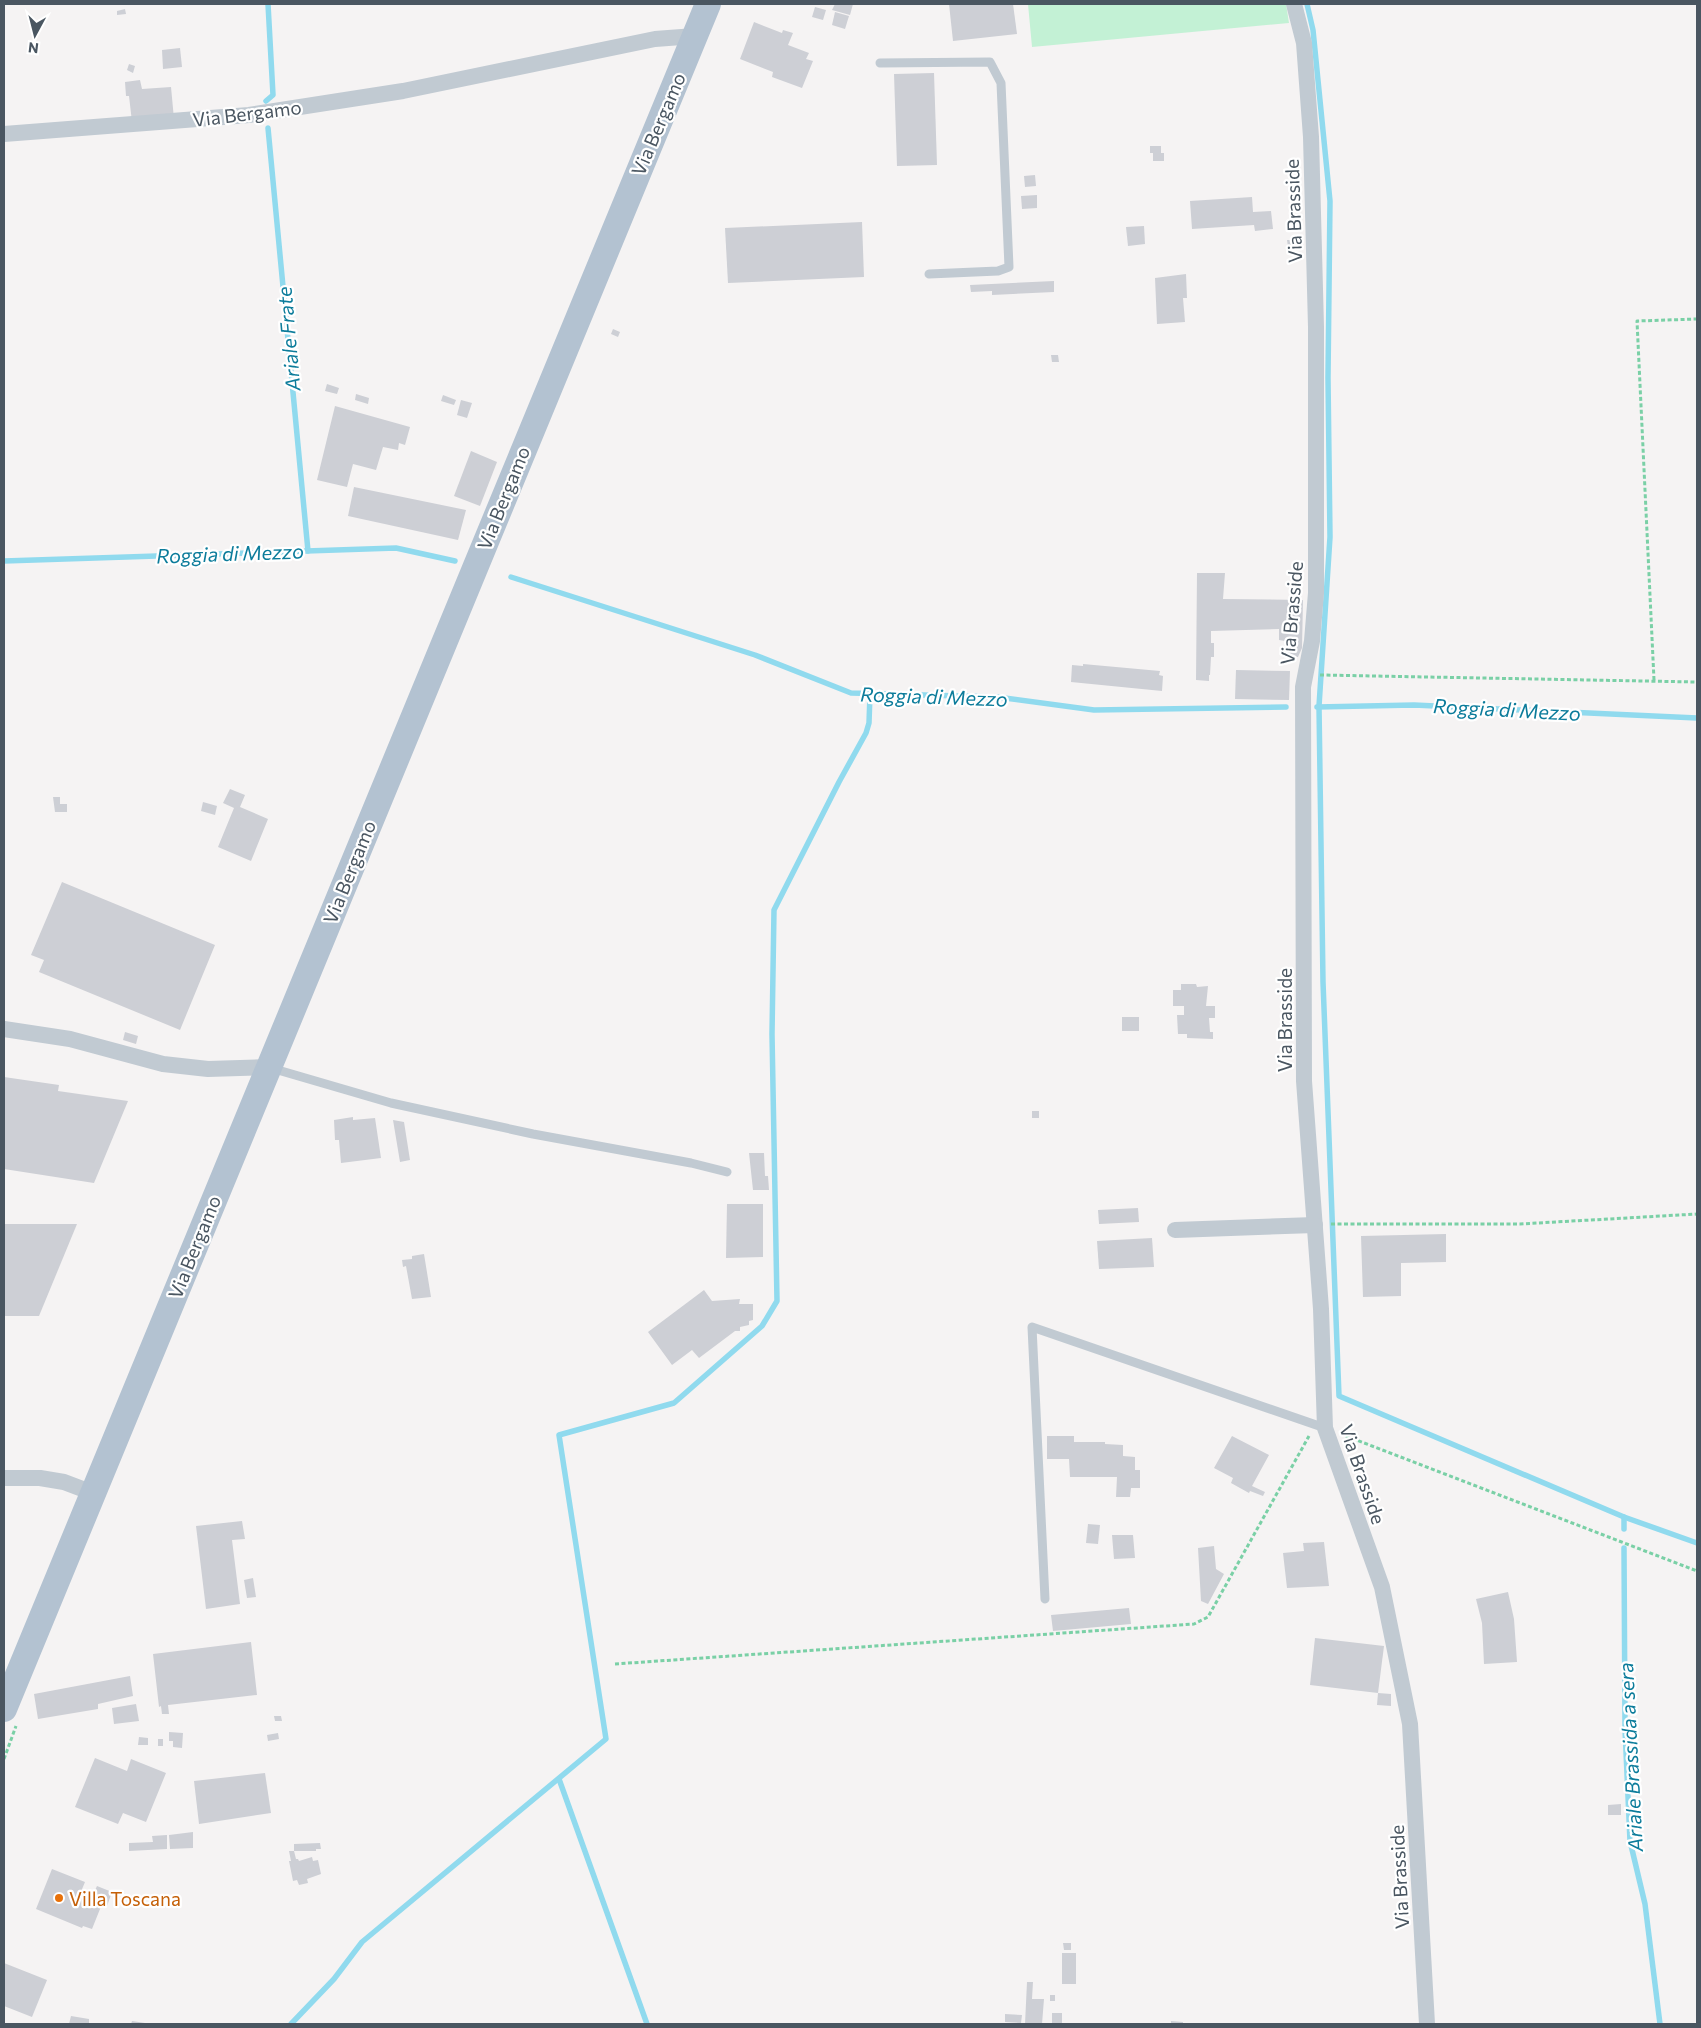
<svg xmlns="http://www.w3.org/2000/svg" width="1701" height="2028" viewBox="0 0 1701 2028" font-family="Commissioner,sans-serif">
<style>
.green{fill:#c3f1d5}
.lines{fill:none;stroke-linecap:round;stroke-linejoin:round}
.stream{stroke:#90daee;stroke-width:5.5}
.building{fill:#cdcfd5}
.path{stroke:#7ad0a6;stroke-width:3;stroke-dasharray:4 2.5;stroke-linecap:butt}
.service{stroke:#c1cad2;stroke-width:9}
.minor{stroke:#c1cad2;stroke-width:16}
.primary{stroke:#b3c2d1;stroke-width:26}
.food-dot{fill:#e8710a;stroke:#fff;stroke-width:2}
.labels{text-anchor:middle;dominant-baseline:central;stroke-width:4.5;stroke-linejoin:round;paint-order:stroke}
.street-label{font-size:19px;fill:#4a5661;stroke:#fff}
.food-label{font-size:19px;fill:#c56008;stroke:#fff;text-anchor:start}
.water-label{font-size:20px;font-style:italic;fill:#0c7c9b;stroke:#fff}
</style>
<rect width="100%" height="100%" fill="#f5f3f3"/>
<!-- green -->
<path class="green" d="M1028,4H1286L1289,23L1032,47Z"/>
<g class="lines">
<!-- stream -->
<g class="stream">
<path d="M1307,4L1313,30L1330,201L1328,378L1330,537L1319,706L1323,982L1339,1396L1624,1517L1697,1543"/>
<path d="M266,101L273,95L268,4"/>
<path d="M268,128L308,551"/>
<path d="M4,561L396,548L455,561"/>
<path d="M511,577L755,655L851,693L997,697L1094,710L1286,707"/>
<path d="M1317,707L1414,705L1697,718"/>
<path d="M1624,1529V1517"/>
<path d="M1624,1548L1625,1729L1630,1841L1645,1904L1660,2024"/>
<path d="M559,1779L647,2024"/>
<path d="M291,2024L334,1979L362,1942L606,1739L559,1435L674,1403L762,1326L777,1301L772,1034L774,910L839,782L866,733L869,723L870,694"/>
</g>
</g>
<!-- building -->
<g class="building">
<path d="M835,4H853L850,15L832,10Z"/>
<path d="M949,4H1013L1017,34L953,41Z"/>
<path d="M815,7L826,10L823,20L812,17Z"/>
<path d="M125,9L126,14L117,15V11Z"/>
<path d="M835,12L849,16L845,29L832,25Z"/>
<path d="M754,22L782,33L783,30L793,33L788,45L809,53L806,59L813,61L802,88L772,77L773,72L740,59Z"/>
<path d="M180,48L182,67L163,69L162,50Z"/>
<path d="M129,64L135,66L133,73L127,70Z"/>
<path d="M934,73L937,165L897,166L894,74Z"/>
<path d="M140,80L142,89L171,87L174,119L132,122L129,96H126L125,82Z"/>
<path d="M1150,146H1161V153H1164V161H1153V153H1150Z"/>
<path d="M1035,175L1036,186L1025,187L1024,176Z"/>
<path d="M1037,195V208L1022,209L1021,196Z"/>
<path d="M1252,197L1253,212L1271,211L1273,229L1255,231L1254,225L1192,229L1190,201Z"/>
<path d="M862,222L864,277L728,283L725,228Z"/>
<path d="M1144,226L1145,244L1128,246L1126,227Z"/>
<path d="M1287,240H1297V247H1288Z"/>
<path d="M1186,274L1187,298H1183L1185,322L1157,324L1155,278Z"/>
<path d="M1054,281V292L992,295V291L971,292L970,285Z"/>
<path d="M613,329L620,332L618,337L611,334Z"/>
<path d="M1051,355H1058L1059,362H1052Z"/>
<path d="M327,384L339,388L337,394L325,391Z"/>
<path d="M356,394L369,398L368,404L355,400Z"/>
<path d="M443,395L456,400L454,405L441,401Z"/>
<path d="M461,400L472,403L467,418L457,415Z"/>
<path d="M335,406L410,427L405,445L399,443L398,450L383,447L376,470L353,464L347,487L317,480Z"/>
<path d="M471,451L497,462L480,506L454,496Z"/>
<path d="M354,487L466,510L458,540L348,516Z"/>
<path d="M1197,573H1225L1223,599L1303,600L1302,648L1298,657L1284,656L1285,641L1279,640V629L1211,631V643H1214V657H1211L1210,675H1209V681L1196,680Z"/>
<path d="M1083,664L1160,671L1159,675L1163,676L1162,691L1071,682L1072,665L1083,666Z"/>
<path d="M1236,670L1290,671L1289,700L1235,699Z"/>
<path d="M230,789L245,795L240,807L268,819L251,861L218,847L234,808L223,803Z"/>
<path d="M53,797H60V804H67V812H55Z"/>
<path d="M203,802L217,806L215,815L201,811Z"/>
<path d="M62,882L215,945L180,1030L39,972L44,960L31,955Z"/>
<path d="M1181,984H1196L1197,987L1208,986L1206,1006H1215V1018H1209L1210,1032H1213V1039L1187,1038V1034H1178L1177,1015H1184V1006H1173V990H1181Z"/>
<rect x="1122" y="1017" width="17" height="14"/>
<path d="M125,1032L138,1036L136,1044L123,1040Z"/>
<path d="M4,1077L59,1085L58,1091L128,1101L94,1183L4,1169Z"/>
<rect x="1032" y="1111" width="7" height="7"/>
<path d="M353,1117V1120L375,1118L381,1158L341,1163L339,1140H335L334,1120Z"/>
<path d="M393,1120L404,1122L410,1160L400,1162Z"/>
<path d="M749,1153H764L765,1176H768L769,1190H753Z"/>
<path d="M727,1204H763V1257L726,1258Z"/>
<path d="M1138,1208L1139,1222L1099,1224L1098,1210Z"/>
<path d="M4,1224H77L39,1316H4Z"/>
<path d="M1446,1234V1262L1401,1263V1296L1363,1297L1361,1236Z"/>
<path d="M1152,1238L1154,1267L1099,1269L1097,1241Z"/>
<path d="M424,1254L431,1297L412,1299L406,1266L403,1267L402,1260L412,1259V1256Z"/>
<path d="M704,1290L712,1301L740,1299L739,1304H753V1320L749,1321V1325L740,1327V1331H735L699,1358L692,1350L672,1365L648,1332Z"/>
<path d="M1047,1436H1074V1442H1105V1444L1123,1445V1456L1135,1457V1470H1140V1488H1131L1130,1497H1116L1117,1477H1070L1069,1459H1047Z"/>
<path d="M1232,1436L1269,1455L1252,1486L1265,1492L1263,1496L1250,1491L1249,1493L1231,1483L1233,1478L1214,1468Z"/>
<path d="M242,1521L245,1539L232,1540L240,1604L206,1609L196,1526Z"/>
<path d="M1088,1524L1100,1525L1098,1544L1086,1543Z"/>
<path d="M1112,1535H1133L1135,1558L1114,1559Z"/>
<path d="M1324,1542L1329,1586L1287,1588L1283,1553L1304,1551L1303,1543Z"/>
<path d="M1214,1546L1216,1569L1224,1574L1208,1604L1201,1601L1198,1548Z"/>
<path d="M253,1578L256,1597L247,1598L244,1580Z"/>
<path d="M1508,1592L1514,1619L1517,1662L1484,1664L1482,1623L1476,1599Z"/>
<path d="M1129,1608L1131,1624L1053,1631L1051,1615Z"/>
<path d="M1315,1638L1384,1646L1378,1693L1310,1685Z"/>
<path d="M251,1642L257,1695L168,1705L169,1714H162L161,1706L159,1707L153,1654Z"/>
<path d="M130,1676L133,1696L98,1704V1709L38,1719L34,1694Z"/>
<path d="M1378,1693L1391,1694V1706L1377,1705Z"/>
<path d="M136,1704L139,1721L114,1724L112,1708Z"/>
<path d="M274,1716H281L282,1721H275Z"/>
<path d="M169,1732L183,1733L182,1748L173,1747V1741H169Z"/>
<path d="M278,1733L279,1739L268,1741L267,1735Z"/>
<path d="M139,1737L148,1738V1745H138Z"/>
<rect x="158" y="1739" width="5" height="7"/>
<path d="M95,1758L127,1771L131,1759L166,1773L146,1822L123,1813L118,1824L75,1807Z"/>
<path d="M265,1773L271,1813L199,1824L194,1781Z"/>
<path d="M1621,1804V1815H1608V1805Z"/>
<path d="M193,1832V1848L170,1849L169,1835Z"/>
<path d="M167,1835V1849L129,1851V1843L153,1842L152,1836Z"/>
<path d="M320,1843L321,1849H316V1851H294L296,1859H298L299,1861L312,1857L313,1861L318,1860L321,1874L307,1879L308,1883L299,1885L297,1880L293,1881L289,1861H291L289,1851H294V1844Z"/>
<path d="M52,1869L85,1882L80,1894L91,1899L97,1886L112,1892L107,1906L102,1904L92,1929L83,1926L82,1928L36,1909Z"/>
<path d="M1063,1943H1071V1950H1064Z"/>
<rect x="1062" y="1953" width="14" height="31"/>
<path d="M4,1963L47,1980L32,2017L4,2006Z"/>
<path d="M1027,1982H1033L1032,1999H1044L1042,2024H1025Z"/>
<rect x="1050" y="1995" width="5" height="6"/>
<rect x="1052" y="2013" width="10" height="11"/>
<path d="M1005,2014L1022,2015L1021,2023L1005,2022Z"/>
<path d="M71,2016L89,2019V2024H69Z"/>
<path d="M132,2021L145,2023V2024H131Z"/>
<path d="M1171,2021L1183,2022V2024H1171Z"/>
</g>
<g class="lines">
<!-- path -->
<g class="path">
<path d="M1320,675L1697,682"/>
<path d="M1654,680L1637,321L1697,319"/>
<path d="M1331,1224H1520L1697,1214"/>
<path d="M1346,1436L1697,1571"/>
<path d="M615,1664L1194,1624L1208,1617L1309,1436"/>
<path d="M4,1759L16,1726"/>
</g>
<!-- service -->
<g class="service">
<path d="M880,63L990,62L1001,83L1009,267L998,271L929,274"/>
<path d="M271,1068L391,1103L533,1134L691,1163L727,1172"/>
<path d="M1045,1599L1032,1327L1325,1428"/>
</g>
<!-- minor -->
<g class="minor">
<path d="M1294,4L1304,43L1311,137L1316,327V593L1312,641L1303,687L1304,1081L1321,1309L1325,1428L1382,1587L1410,1724L1427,2024"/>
<path d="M4,134L249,115L403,91L655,39L695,36"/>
<path d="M4,1029L70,1039L163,1064L208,1069L268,1067"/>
<path d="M1175,1230L1315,1225"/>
<path d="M4,1478H40L64,1482L93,1493"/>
</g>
<!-- primary -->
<path class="primary" d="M4,1709L708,4"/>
</g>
<!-- markers -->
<circle class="food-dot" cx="59" cy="1898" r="5"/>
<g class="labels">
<!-- street labels -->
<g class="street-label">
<text transform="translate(247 113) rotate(-7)">Via Bergamo</text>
<text transform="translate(658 124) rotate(-67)">Via Bergamo</text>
<text transform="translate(1293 211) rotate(-92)">Via Brasside</text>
<text transform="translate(503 498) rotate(-68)">Via Bergamo</text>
<text transform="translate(1291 613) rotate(-85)">Via Brasside</text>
<text transform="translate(349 872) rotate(-68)">Via Bergamo</text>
<text transform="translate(1284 1020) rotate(-90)">Via Brasside</text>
<text transform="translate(194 1247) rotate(-68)">Via Bergamo</text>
<text transform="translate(1363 1474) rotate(71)">Via Brasside</text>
<text transform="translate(1399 1877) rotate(-93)">Via Brasside</text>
</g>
<!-- food labels -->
<g class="food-label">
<text x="69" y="1898">Villa Toscana</text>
</g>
<!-- water labels -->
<g class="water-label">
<text transform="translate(288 339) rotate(-95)">Ariale Frate</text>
<text transform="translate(230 553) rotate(-2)">Roggia di Mezzo</text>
<text transform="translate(934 696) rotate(2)">Roggia di Mezzo</text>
<text transform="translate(1507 709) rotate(3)">Roggia di Mezzo</text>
<text transform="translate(1630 1757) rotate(-93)">Ariale Brassida a sera</text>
</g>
</g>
<!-- border -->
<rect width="1701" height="2028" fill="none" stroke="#4a5661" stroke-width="10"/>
<!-- north arrow -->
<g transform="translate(35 35) rotate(187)" stroke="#ffffff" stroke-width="4" paint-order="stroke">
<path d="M0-4L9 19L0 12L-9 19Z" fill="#4a5661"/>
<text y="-8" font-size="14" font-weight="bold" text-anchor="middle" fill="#4a5661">N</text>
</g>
</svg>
